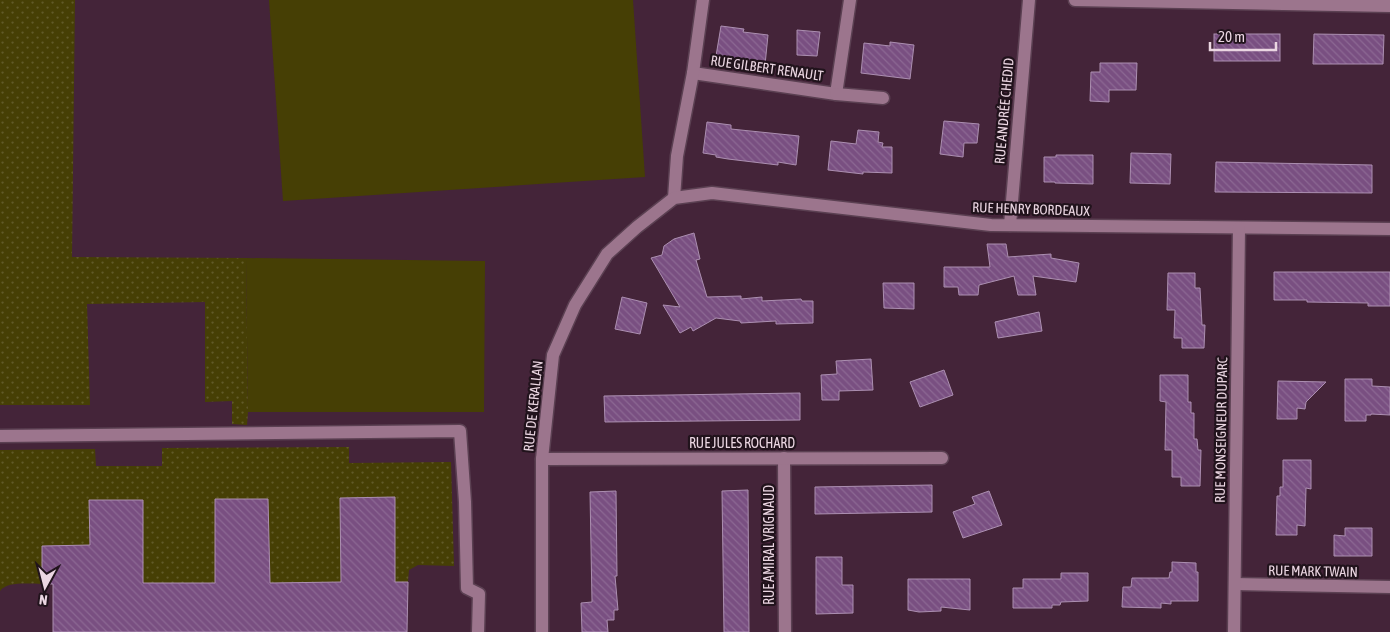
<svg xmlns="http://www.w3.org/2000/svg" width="1390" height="632" viewBox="0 0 1390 632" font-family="'Asap Condensed',sans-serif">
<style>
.grass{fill:url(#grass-dots)}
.pitch{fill:#463f05}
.building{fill:url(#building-back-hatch);stroke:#ac8fb1}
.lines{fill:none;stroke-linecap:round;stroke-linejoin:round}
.minor-casing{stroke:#5b4052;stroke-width:15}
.minor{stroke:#9c758d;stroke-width:12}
.labels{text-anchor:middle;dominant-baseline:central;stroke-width:4.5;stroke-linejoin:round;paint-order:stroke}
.street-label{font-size:14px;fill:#ebd6e2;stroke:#21131c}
</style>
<defs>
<pattern id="grass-dots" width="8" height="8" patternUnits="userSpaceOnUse" patternTransform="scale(1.25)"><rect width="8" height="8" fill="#463f05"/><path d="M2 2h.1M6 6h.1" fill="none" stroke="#615a29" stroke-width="1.8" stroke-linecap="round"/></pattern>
<pattern id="building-back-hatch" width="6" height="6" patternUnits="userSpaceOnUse" patternTransform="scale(1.25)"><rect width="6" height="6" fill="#794f81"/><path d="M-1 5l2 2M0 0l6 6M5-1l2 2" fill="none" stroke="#8c6893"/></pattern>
</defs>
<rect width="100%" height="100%" fill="#442439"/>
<!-- grass -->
<g class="grass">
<path d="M0,0H75L72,257L246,258L248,412L247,425L232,424V401L205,402V302L87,304L90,405H0Z"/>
<path d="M349,447V463L451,462L454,566L418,565L409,570L408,582H395V497L340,498L341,582L270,583L268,499H215V583H143V500H89L90,579L75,545L42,546V584C30,584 7,581 0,591V450L95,449L96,466H162V448Z"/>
</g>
<!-- pitch -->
<g class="pitch">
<path d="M269,0H633L645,177L283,201Z"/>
<path d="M246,258L485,261L484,412H248Z"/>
</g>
<!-- building -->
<g class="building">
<path d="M721,26L744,29L743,32L768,35L765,65L731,61V58L716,56Z"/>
<path d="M797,30L820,32L817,56L797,55Z"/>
<rect x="1214" y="34" width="66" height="27"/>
<path d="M1314,34L1384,35L1383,64H1313Z"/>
<path d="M890,42L914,45L910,79L861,73L864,43L890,46Z"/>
<path d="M1100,63H1137L1136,90H1109V102L1090,101L1091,72H1100Z"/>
<path d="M944,121L979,124L977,143H964L963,157L940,154Z"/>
<path d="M707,122L731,125V129L799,136L796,165L778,162V165L728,159L716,157V155L703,153Z"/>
<path d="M858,130L879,132L878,142L883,143L882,147H892V173L863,172V174L828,170L831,141L856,144Z"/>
<path d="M1131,153L1171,154L1170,184L1130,183Z"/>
<path d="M1056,155H1093V184L1055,183V182H1044V157H1056Z"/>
<path d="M1216,162L1372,165V193L1215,192Z"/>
<path d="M694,233L700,259L696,260L707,297L741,296V299L762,297V301L801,299L802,301H813V323L776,324V321L741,323L740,321L716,318L693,331L691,327L680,333L663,305L680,307L651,258L662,255L664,246L674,239Z"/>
<path d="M987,244H1006L1008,257L1051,254V258L1079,263L1076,282L1033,276L1036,295H1018L1014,276L979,285L978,295H959L958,287H944V267H990Z"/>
<path d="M1274,272H1390V306H1368V303L1307,302V300H1274Z"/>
<path d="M1168,273H1195V288H1200L1202,325H1205L1204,348H1182V338H1174L1175,310H1167Z"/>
<path d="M883,283H914V309L884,308Z"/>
<path d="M622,297L647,303L640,334L615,329Z"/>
<path d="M1039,312L1042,331L998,338L995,322Z"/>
<path d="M871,359L873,390L839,391V400H822L821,375L837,374L836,361Z"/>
<path d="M944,370L953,395L920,407L910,382Z"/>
<path d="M1160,375H1188V402H1191V413H1194V439H1197L1198,450H1201L1200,486H1181V477H1172V450H1165L1166,402L1160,401Z"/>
<path d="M1345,379H1372V386L1390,387V415L1371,414V415H1366V421H1345Z"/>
<path d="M1278,381L1326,382L1306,402L1305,409L1297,408V419H1277Z"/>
<path d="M800,393V420L605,422L604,396Z"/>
<path d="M1283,460H1311V489L1306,488L1305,526L1297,525V535H1276L1277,496H1280V487H1283Z"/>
<path d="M932,485V512L815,514V487Z"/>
<path d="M748,490L749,632H724L722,491Z"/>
<path d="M616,491L617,576H615L618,610H614V620H607L608,632H582L581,603L592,602L590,492Z"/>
<path d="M989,491L1002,525L963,538L953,512L975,504L972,497Z"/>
<path d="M395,497V582H408L407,632H53V584H42V546L90,545L89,500H143V583H215V499H268L270,583L341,582L340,498Z"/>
<path d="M1345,528H1372V556H1334V535L1345,536Z"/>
<path d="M816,557H842V585H853V613L816,614Z"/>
<path d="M1172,562L1196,563V572H1198V601H1171V604L1161,603V608L1122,607L1123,587H1131L1132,578H1169L1170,572H1172Z"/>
<path d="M1061,573H1088V601L1061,602L1060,605H1052V608H1013V588H1023V579H1061Z"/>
<path d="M908,579H970V610L941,607V611L919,612L908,610Z"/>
</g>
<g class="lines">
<defs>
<g id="minor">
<path d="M1075,0L1390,6"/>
<path d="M693,73L836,94L850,0"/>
<path d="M836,94L883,98"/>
<path d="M674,198L677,156L693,73L703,0"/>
<path d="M1010,225L1029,0"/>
<path d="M0,436L460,431L465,502L467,588L479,594L478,632"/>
<path d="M784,458L785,632"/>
<path d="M542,459L942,458"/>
<path d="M1235,584L1390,587"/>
<path d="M542,632V459L553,355L575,305L607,254L637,227L674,198L712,193L991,225L1390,229"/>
<path d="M1234,632L1239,228"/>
</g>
</defs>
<!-- minor casing -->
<use href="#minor" class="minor-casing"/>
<!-- minor -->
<use href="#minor" class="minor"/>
</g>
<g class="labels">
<!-- street labels -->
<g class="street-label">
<text transform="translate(767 68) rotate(8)">RUE GILBERT RENAULT</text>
<text transform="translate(1004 111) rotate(-85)">RUE ANDRÉE CHEDID</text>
<text transform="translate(1031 209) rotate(2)">RUE HENRY BORDEAUX</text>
<text transform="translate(533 406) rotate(-84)">RUE DE KERALLAN</text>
<text transform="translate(1221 430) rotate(-89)">RUE MONSEIGNEUR DUPARC</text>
<text x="742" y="443">RUE JULES ROCHARD</text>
<text transform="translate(769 545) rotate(-90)">RUE AMIRAL VRIGNAUD</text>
<text transform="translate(1313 571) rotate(1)">RUE MARK TWAIN</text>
</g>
</g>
<!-- north arrow -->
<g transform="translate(45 587) rotate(187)" stroke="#21131c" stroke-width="4" paint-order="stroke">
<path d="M0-4L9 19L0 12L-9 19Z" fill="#ebd6e2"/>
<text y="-8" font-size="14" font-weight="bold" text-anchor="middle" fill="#ebd6e2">N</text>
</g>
<!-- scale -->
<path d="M1210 42v8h66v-8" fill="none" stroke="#ebd6e2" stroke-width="2.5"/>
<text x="1218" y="42" font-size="15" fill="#ebd6e2" stroke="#21131c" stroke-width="4" paint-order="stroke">20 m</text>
</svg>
